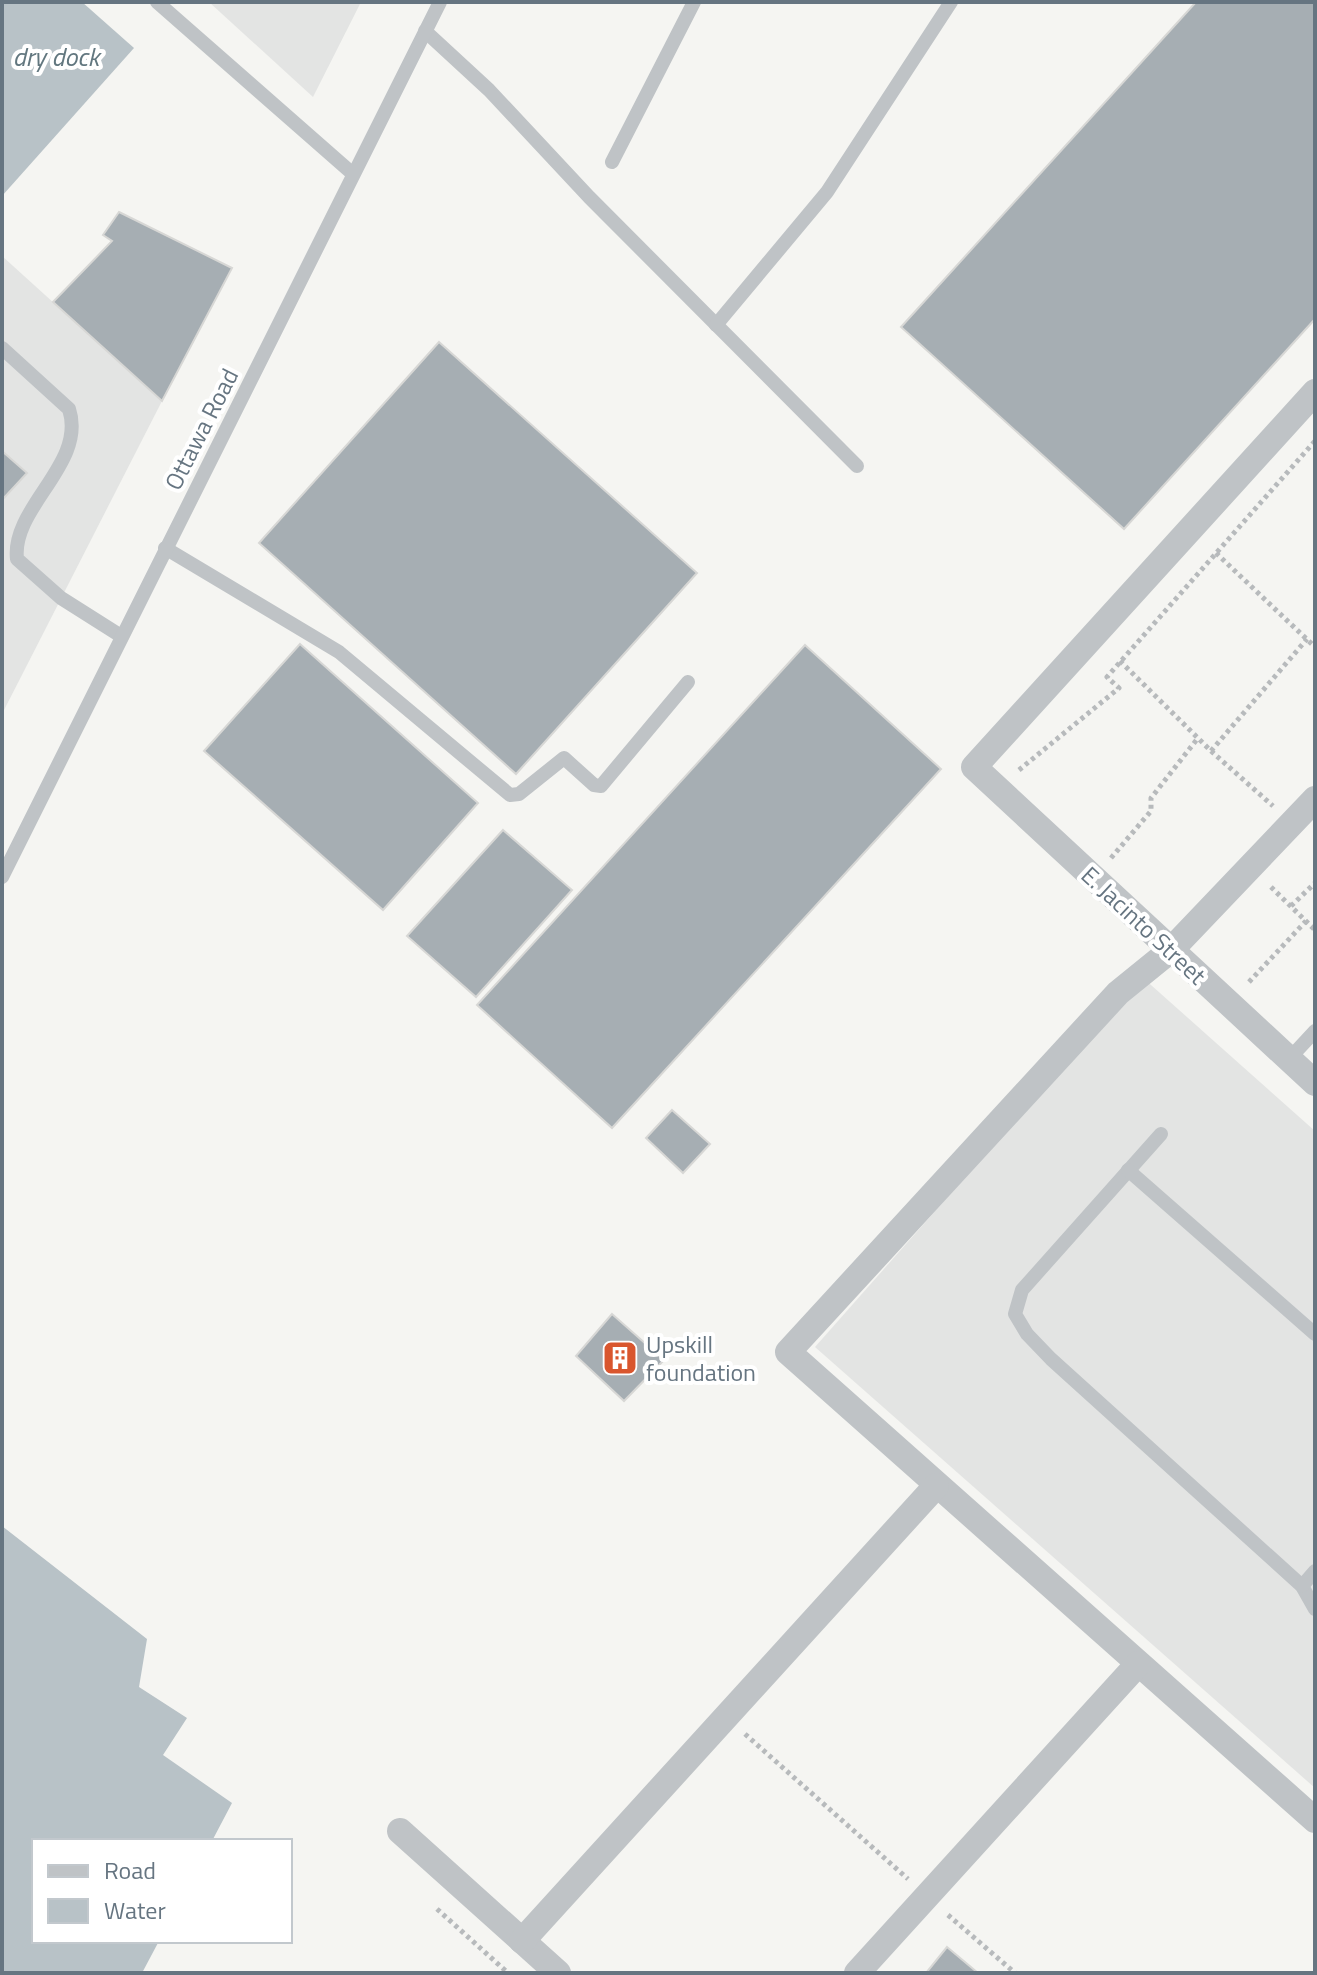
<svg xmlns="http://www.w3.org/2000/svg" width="1317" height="1975" viewBox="0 0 1317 1975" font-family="'Titillium Web',sans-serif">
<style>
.built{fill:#e3e4e3}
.water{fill:#b8c2c7}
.building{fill:#a6aeb3;stroke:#d7d7d5;stroke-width:2}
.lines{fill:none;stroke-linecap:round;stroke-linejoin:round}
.path{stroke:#b7babc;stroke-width:5;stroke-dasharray:4 4;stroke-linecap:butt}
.lane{stroke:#bfc3c6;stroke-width:14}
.street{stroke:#bfc3c6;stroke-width:26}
.labels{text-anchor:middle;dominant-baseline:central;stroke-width:8;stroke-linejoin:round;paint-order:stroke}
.street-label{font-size:24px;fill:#667581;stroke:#fff}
.poi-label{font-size:24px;fill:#667581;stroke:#fff;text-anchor:start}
.water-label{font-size:26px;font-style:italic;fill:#62777f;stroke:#fff}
</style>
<rect width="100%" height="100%" fill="#f5f5f2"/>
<!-- built -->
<g class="built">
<path d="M209,2H361L313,97Z"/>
<path d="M2,256L162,401L2,714Z"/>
<path d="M1142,977L1315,1131V1788L815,1347Z"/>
</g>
<!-- water -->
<g class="water">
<path d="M2,2H82L134,48L2,196Z"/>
<path d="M2,1526L147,1639L139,1687L187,1718L163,1755L232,1803L212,1841H34V1941H159L142,1973H2Z"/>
</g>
<!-- building -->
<g class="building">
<path d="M1196,2H1315V319L1124,529L901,327Z"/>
<path d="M119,212L232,268L162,401L53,302L112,241L103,235Z"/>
<path d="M439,342L697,573L516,774L259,543Z"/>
<path d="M2,451L27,473L2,500Z"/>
<path d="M300,644L478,803L383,910L204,751Z"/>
<path d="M805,645L941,769L612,1128L477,1005Z"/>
<path d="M503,830L572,890L476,997L407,936Z"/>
<path d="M672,1110L710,1144L683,1173L646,1138Z"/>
<path d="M612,1314L664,1360L624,1401L576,1356Z"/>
<path d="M947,1947L978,1973H926Z"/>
</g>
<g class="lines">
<!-- path -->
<g class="path">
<path d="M1216,553L1315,647"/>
<path d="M1120,661L1211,751L1307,639"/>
<path d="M1211,751L1273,806"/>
<path d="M1019,770L1119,688L1107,677L1315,441"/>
<path d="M1111,858L1151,811V798L1198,738"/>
<path d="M1271,887L1315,930"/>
<path d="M1291,906L1315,883"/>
<path d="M1249,982L1306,921"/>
<path d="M745,1734L908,1879"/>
<path d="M437,1909L508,1973"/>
<path d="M948,1915L1015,1973"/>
</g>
<!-- lane -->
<g class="lane">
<path d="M157,2L353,174"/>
<path d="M425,31L489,90L589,197L857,466"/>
<path d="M612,162L694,2"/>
<path d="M716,325L827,192L951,2"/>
<path d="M2,348L69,409C87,464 11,507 17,559L61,598L121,636"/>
<path d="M165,548L339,652L510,795L519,794L564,758L594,785L601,786L688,682"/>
<path d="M2,877L440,2"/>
<path d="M1289,1059L1315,1031"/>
<path d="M1161,1134L1022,1290L1015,1314L1027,1334L1051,1359L1302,1586L1315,1609"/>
<path d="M1128,1170L1315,1334"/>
<path d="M1302,1586L1315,1571"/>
</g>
<!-- street -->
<g class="street">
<path d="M1315,392L974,767L1315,1083"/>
<path d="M1315,799L1171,950L1118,993L788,1352L1315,1820"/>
<path d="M400,1831L558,1973"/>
<path d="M522,1941L936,1486"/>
<path d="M857,1973L1138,1664"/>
</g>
</g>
<!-- icons -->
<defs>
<symbol id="building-square" viewBox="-11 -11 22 22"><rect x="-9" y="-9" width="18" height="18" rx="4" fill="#d9562e" stroke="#fff"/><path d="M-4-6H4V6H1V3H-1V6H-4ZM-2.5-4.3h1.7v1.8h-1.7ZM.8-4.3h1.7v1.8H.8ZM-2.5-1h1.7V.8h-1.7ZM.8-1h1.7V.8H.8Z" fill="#fff"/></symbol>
</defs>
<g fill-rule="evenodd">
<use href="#building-square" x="600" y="1338" width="40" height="40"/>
</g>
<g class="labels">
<!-- street labels -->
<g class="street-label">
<text transform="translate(201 429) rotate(-63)">Ottawa Road</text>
<text transform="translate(1144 925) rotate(43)">E. Jacinto Street</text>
</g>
<!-- poi labels -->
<g class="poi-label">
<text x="646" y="1344">Upskill<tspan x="646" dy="28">foundation</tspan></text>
</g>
<!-- water labels -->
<g class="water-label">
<text x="56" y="56">dry dock</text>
</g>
</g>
<!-- border -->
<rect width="1317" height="1975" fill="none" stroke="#667581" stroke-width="8"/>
<!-- legend -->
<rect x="32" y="1839" width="260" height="104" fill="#ffffff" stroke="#c2c8cd" stroke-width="2"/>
<rect x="48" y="1865" width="40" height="12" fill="#bfc3c6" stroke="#c2c8cd" stroke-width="2"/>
<text x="104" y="1879" font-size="24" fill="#667581">Road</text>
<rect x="48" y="1899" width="40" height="24" fill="#b8c2c7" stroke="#c2c8cd" stroke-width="2"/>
<text x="104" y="1919" font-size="24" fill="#667581">Water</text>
</svg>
